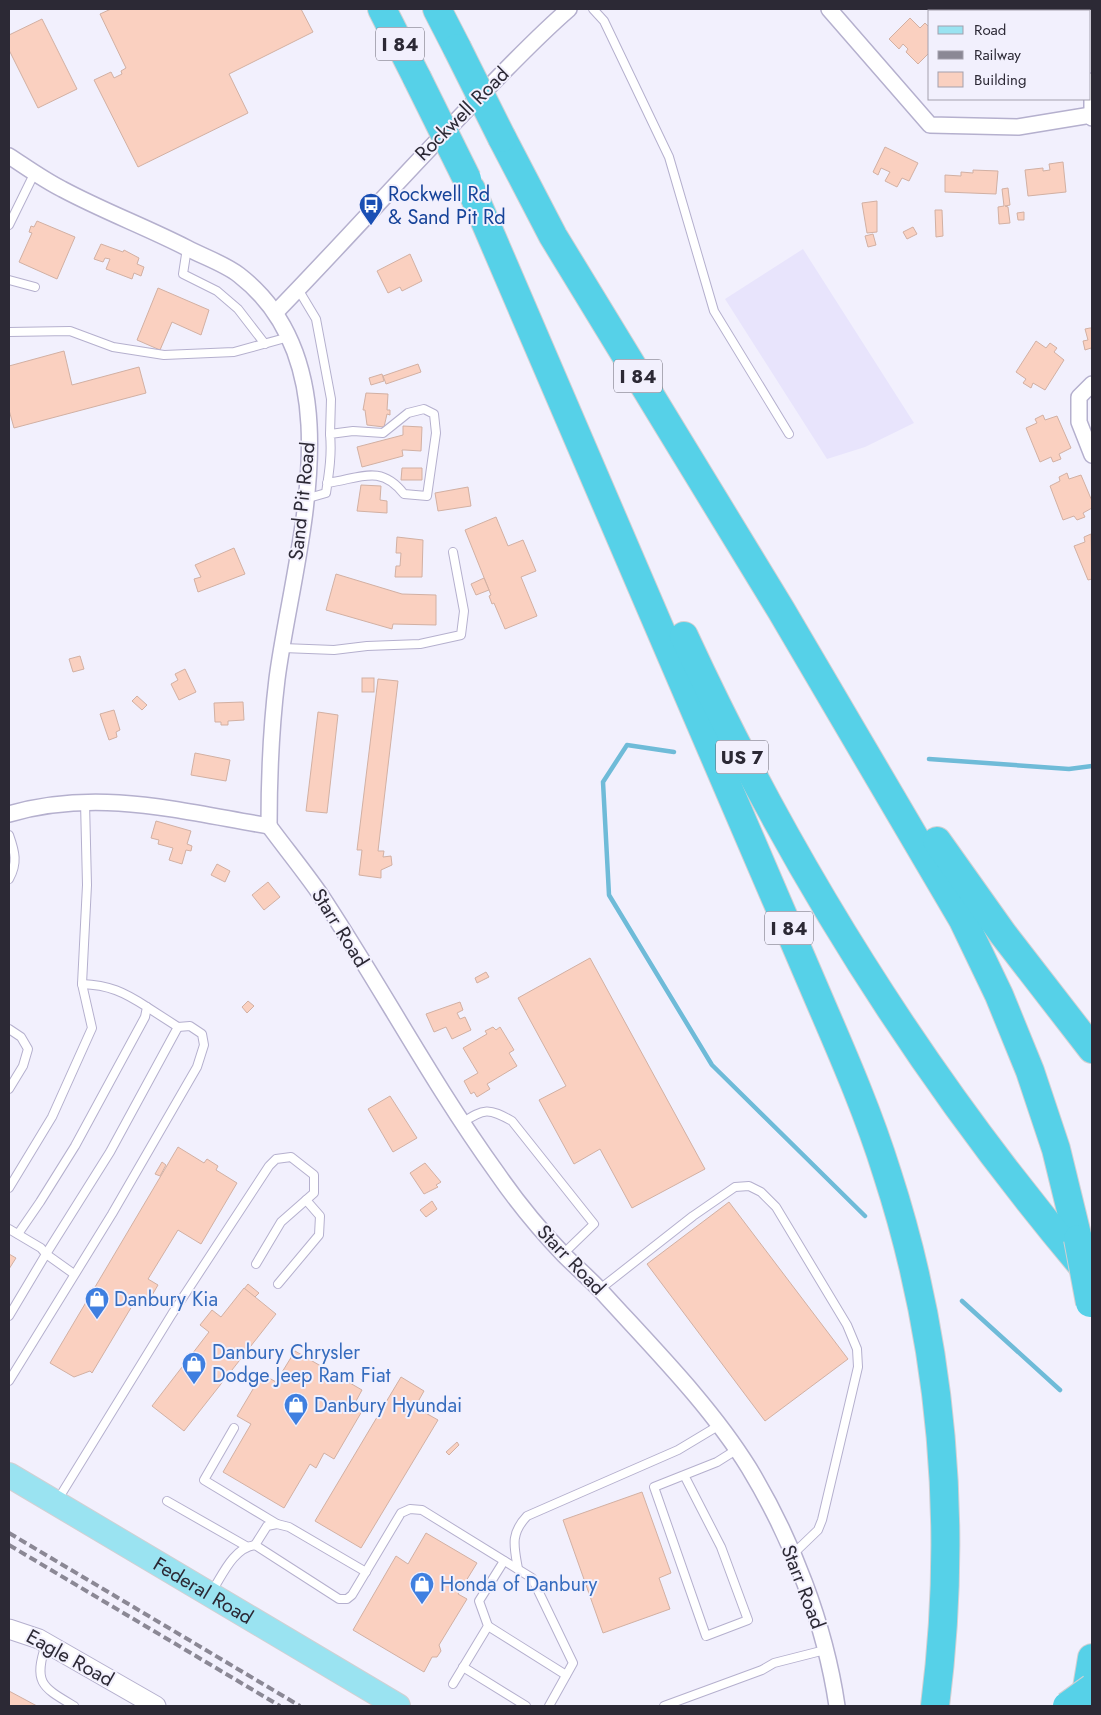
<svg xmlns="http://www.w3.org/2000/svg" width="1101" height="1715" viewBox="0 0 1101 1715" font-family="Jost,sans-serif">
<style>
.built{fill:#e8e4fc}
.lines{fill:none;stroke-linecap:round;stroke-linejoin:round}
.stream{stroke:#6fbbd8;stroke-width:4.5}
.building{fill:#fad0c0;stroke:#d2b0a3}
.service-casing{stroke:#b5b0ce;stroke-width:10}
.minor-casing{stroke:#b5b0ce;stroke-width:18}
.tertiary-casing{stroke:#b5b0ce;stroke-width:21}
.primary-casing{stroke:#d1d0d3;stroke-width:26}
.motorway-casing{stroke:#d1d0d3;stroke-width:30}
.service{stroke:#fff;stroke-width:8}
.minor{stroke:#fff;stroke-width:15}
.tertiary{stroke:#fff;stroke-width:19}
.primary{stroke:#9ae3f1;stroke-width:24}
.motorway{stroke:#56d1e8;stroke-width:28}
.rail{stroke:#8b8895;stroke-width:4;stroke-dasharray:8 4;stroke-linecap:butt}
.motorway-bridge-casing{stroke:#d1d0d3;stroke-width:30;stroke-linecap:butt}
.motorway-bridge{stroke:#56d1e8;stroke-width:28}
.labels{text-anchor:middle;dominant-baseline:central;stroke-width:4;stroke-linejoin:round;paint-order:stroke}
.shield{fill:#f2f0fd;stroke:#676571;stroke-width:1}
.shield-label{font-size:19px;font-weight:bold;fill:#2c2935}
.street-label{font-size:20px;fill:#2c2935;stroke:#f2f0fd}
.transit-label{font-size:20px;fill:#164399;stroke:#f2f0fd;text-anchor:start}
.shop-label{font-size:20px;fill:#366cbe;stroke:#f2f0fd;text-anchor:start}
</style>
<rect width="100%" height="100%" fill="#f2f0fd"/>
<!-- built -->
<path class="built" d="M803,249L914,423L865,447L827,459L725,299Z"/>
<g class="lines">
<!-- stream -->
<g class="stream">
<path d="M674,752L627,745L603,782L609,895L712,1065L865,1216"/>
<path d="M929,759L1069,769L1092,766"/>
<path d="M962,1301L1060,1390"/>
</g>
</g>
<!-- building -->
<g class="building">
<path d="M111,9H301L313,32L229,74L248,113L138,167L94,80L111,72L114,78L122,74L121,71L126,68L100,14Z"/>
<path d="M1035,9H1056L1063,11H1035Z"/>
<path d="M910,18L920,28L925,23L930,28V52L918,64L906,52L908,49L903,44L899,49L889,39Z"/>
<path d="M42,19L77,89L38,108L9,50V35Z"/>
<path d="M885,147L918,163L909,181L902,178L897,187L885,181L890,172L881,168L878,175L873,172Z"/>
<path d="M1063,162L1066,192L1028,196L1025,170L1043,168V171L1050,170L1049,164Z"/>
<path d="M973,170L998,171L996,194L945,192V175L961,176V172L973,173Z"/>
<path d="M1008,188L1010,205L1005,206L1008,207L1010,223L999,224L998,207L1004,206L1002,189Z"/>
<path d="M877,201V232L867,233L862,203Z"/>
<path d="M935,210H942L943,236L936,237Z"/>
<path d="M1024,212V220H1018L1017,213Z"/>
<path d="M37,221L75,237L57,279L19,262L32,233L29,232L31,226L34,227Z"/>
<path d="M913,227L917,234L907,239L903,232Z"/>
<path d="M873,234L876,245L868,247L865,236Z"/>
<path d="M101,244L123,252L124,250L139,258L137,264L144,267L141,276L134,273L132,279L106,269L110,259L105,258L103,262L94,259Z"/>
<path d="M410,254L422,281L402,291L400,287L388,293L377,271Z"/>
<path d="M158,288L209,310L201,335L172,322L160,350L137,340Z"/>
<path d="M1090,328H1092V353L1091,348L1085,350L1083,341L1088,340L1085,329Z"/>
<path d="M1036,341L1046,348L1050,343L1057,348L1054,352L1064,360L1045,390L1033,383L1031,388L1023,383L1026,379L1016,372Z"/>
<path d="M64,351L72,385L139,367L146,393L14,428L9,410V366Z"/>
<path d="M418,364L421,372L386,384L383,376Z"/>
<path d="M382,374L384,381L371,385L369,378Z"/>
<path d="M366,393L388,394L387,410H390V415L387,414L384,427L367,425L365,410H363Z"/>
<path d="M1043,415L1045,420L1057,416L1071,448L1059,454L1061,459L1053,462L1051,457L1040,462L1026,428L1037,423L1035,419Z"/>
<path d="M403,426L422,427L421,451L405,450H402L403,456L362,467L357,447L403,435Z"/>
<path d="M402,468H422V480H401Z"/>
<path d="M1067,473L1069,479L1081,475L1092,501V508L1083,513L1085,517L1077,520L1074,516L1063,520L1050,486L1060,481L1059,477Z"/>
<path d="M361,485L381,486L380,500L387,501V513L357,511Z"/>
<path d="M468,487L471,506L438,511L435,493Z"/>
<path d="M496,517L508,546L523,540L536,571L521,577L537,616L505,629L494,603L492,604L489,596L491,595L465,530Z"/>
<path d="M1091,534L1092,579L1088,580L1074,546L1085,542L1084,537Z"/>
<path d="M397,537L423,540L422,577H395L396,566H400L401,553H396Z"/>
<path d="M234,548L245,574L198,592L194,579L201,577L195,565Z"/>
<path d="M336,574L402,594L436,595V625L393,624L392,629L326,610Z"/>
<path d="M484,578L489,590L476,595L471,584Z"/>
<path d="M80,656L84,669L73,672L69,659Z"/>
<path d="M185,669L196,692L179,700L171,684L178,680L175,674Z"/>
<rect x="362" y="678" width="12" height="14"/>
<path d="M378,679L398,681L378,851H384L383,857L391,856L392,865L381,870V878L359,875L362,850H357Z"/>
<path d="M137,696L147,705L142,710L132,701Z"/>
<path d="M243,702L244,720L228,721V725H221V722H215L214,703Z"/>
<path d="M114,710L120,730L116,732L117,737L109,740L100,714Z"/>
<path d="M318,712L338,715L327,813L306,811Z"/>
<path d="M195,753L230,760L226,781L191,775Z"/>
<path d="M156,821L191,831L187,844L192,846L191,851L186,850L182,864L169,860L173,848L158,844L159,840L151,838Z"/>
<path d="M217,864L230,871L225,882L211,875Z"/>
<path d="M268,882L280,897L264,910L252,895Z"/>
<path d="M590,958L705,1169L632,1208L600,1149L574,1164L539,1100L566,1086L518,998Z"/>
<path d="M486,972L489,977L477,983L475,978Z"/>
<path d="M248,1001L254,1006L247,1013L242,1007Z"/>
<path d="M460,1002L463,1010L457,1013L460,1019L465,1017L471,1030L452,1039L446,1027L434,1032L426,1014Z"/>
<path d="M493,1027L496,1030L500,1027L514,1050L509,1053L517,1066L487,1084L490,1089L477,1097L474,1092L471,1094L464,1081L478,1073L463,1048L487,1034L485,1031Z"/>
<path d="M390,1096L417,1138L393,1152L368,1109Z"/>
<path d="M178,1147L204,1163L207,1159L218,1166L216,1170L237,1183L201,1244L178,1230L148,1279L158,1285L148,1302L138,1296L92,1373L90,1371L74,1377L50,1363Z"/>
<path d="M162,1162L166,1165L160,1176L155,1174Z"/>
<path d="M425,1163L441,1182L436,1185L438,1187L424,1194L410,1173Z"/>
<path d="M432,1201L437,1209L426,1217L420,1210Z"/>
<path d="M729,1202L848,1359L765,1421L647,1264Z"/>
<path d="M9,1254L16,1258L9,1269Z"/>
<path d="M248,1284L259,1293L255,1297L244,1289Z"/>
<path d="M244,1288L276,1314L184,1431L152,1406L209,1332L200,1325L212,1310L221,1317Z"/>
<path d="M295,1351L362,1390L356,1401L365,1406L334,1459L324,1453L316,1468L310,1464L284,1508L223,1472L251,1424L237,1416L262,1374L276,1382Z"/>
<path d="M401,1377L424,1391L415,1407L438,1420L361,1548L315,1521Z"/>
<path d="M457,1442L459,1445L449,1455L446,1452Z"/>
<path d="M642,1492L671,1573L659,1578L670,1609L603,1633L563,1520Z"/>
<path d="M426,1533L477,1563L458,1594L467,1599L439,1645L441,1651L437,1657H432L424,1672L353,1630L396,1556L408,1564Z"/>
<path d="M9,1691L37,1706H9Z"/>
</g>
<g class="lines">
<defs>
<g id="service">
<path d="M593,9L604,21L669,157L714,311L789,434"/>
<path d="M9,225L35,172"/>
<path d="M187,248L183,274L217,291L238,309L265,344"/>
<path d="M9,280L35,287"/>
<path d="M298,289L316,319L331,399L330,434"/>
<path d="M9,332L70,331L113,347L164,355L234,352L289,337"/>
<path d="M305,499L326,493C329,473 332,454 330,434L353,431L383,433L408,413L424,409L434,414L436,433L427,496L404,494C380,463 359,479 327,483"/>
<path d="M283,648L334,650L367,646L420,644L461,635L464,611L453,552"/>
<path d="M9,835C15,852 18,863 9,879"/>
<path d="M9,1029L21,1037L28,1049L23,1066L9,1089"/>
<path d="M462,1123C484,1108 489,1108 512,1121L594,1224L563,1254"/>
<path d="M9,1188L52,1117L92,1028L82,984L87,885L85,802"/>
<path d="M9,1229L41,1248L46,1254L9,1316"/>
<path d="M18,1234L40,1202L75,1146L145,1017L147,1007C124,992 109,985 82,984"/>
<path d="M74,1274L46,1254L110,1152L178,1027L147,1007"/>
<path d="M278,1284L319,1235L320,1216L306,1200"/>
<path d="M600,1289L693,1216L735,1187L749,1186L761,1192L776,1207L847,1325L857,1349L858,1367L822,1520L818,1530L792,1555"/>
<path d="M9,1381L112,1214L197,1067L204,1045L202,1034L190,1026L178,1027"/>
<path d="M234,1428L204,1480L277,1524"/>
<path d="M684,1475L721,1547L748,1620L706,1636L654,1487L717,1462L736,1450"/>
<path d="M57,1501L172,1314L269,1166L276,1159L291,1157L314,1175V1193L281,1222L256,1264"/>
<path d="M167,1501L246,1546"/>
<path d="M255,1545L267,1526L277,1524L289,1527L366,1572"/>
<path d="M518,1569C514,1546 510,1534 527,1516L678,1450L718,1426"/>
<path d="M211,1593C222,1576 233,1548 255,1545L339,1599H347L352,1595L401,1513L410,1509L422,1510L532,1578L573,1663L549,1706"/>
<path d="M488,1626L566,1675"/>
<path d="M46,1644C33,1683 42,1687 74,1706"/>
<path d="M463,1667L526,1706"/>
<path d="M453,1684L488,1626L479,1601L504,1561"/>
<path d="M664,1706L762,1670L774,1663L825,1650"/>
</g>
<g id="minor">
<path d="M829,9L930,125L1018,127L1091,115"/>
<path d="M1092,81V118"/>
<path d="M9,156C26,167 44,180 62,189C103,211 146,227 187,248C204,257 225,264 239,275C359,368 293,555 277,679C271,728 269,777 269,826"/>
<path d="M276,312C347,239 414,163 485,91C512,63 540,34 569,9"/>
<path d="M1092,384L1079,397V422L1092,455"/>
<path d="M9,814C98,788 180,811 269,826"/>
<path d="M269,826C286,849 304,871 320,894C381,986 432,1083 497,1173C517,1202 540,1230 564,1255C577,1268 590,1279 602,1292C652,1347 710,1405 749,1468C792,1539 825,1624 837,1706"/>
</g>
<path id="tertiary" d="M9,1629L39,1639L156,1706"/>
<g id="primary">
<path id="s1" d="M9,1475L398,1706"/>
</g>
<g id="motorway">
<path d="M382,9L417,78"/>
<path d="M437,9L457,48"/>
<path d="M502,138L553,236L781,610L963,920L999,995L1030,1071L1056,1149L1078,1239"/>
<path d="M471,189L818,997C843,1055 868,1112 887,1173C943,1345 958,1527 935,1706"/>
<path d="M684,636C790,866 926,1082 1090,1275"/>
<path d="M937,841L1003,934L1092,1049"/>
<path d="M1084,1706L1092,1658"/>
</g>
</defs>
<!-- service casing -->
<use href="#service" class="service-casing"/>
<!-- minor casing -->
<use href="#minor" class="minor-casing"/>
<!-- tertiary casing -->
<use href="#tertiary" class="tertiary-casing"/>
<!-- primary casing -->
<use href="#primary" class="primary-casing"/>
<!-- motorway casing -->
<use href="#motorway" class="motorway-casing"/>
<!-- service -->
<use href="#service" class="service"/>
<!-- minor -->
<use href="#minor" class="minor"/>
<!-- tertiary -->
<use href="#tertiary" class="tertiary"/>
<!-- primary -->
<use href="#primary" class="primary"/>
<!-- motorway -->
<use href="#motorway" class="motorway"/>
<!-- rail -->
<g class="rail">
<path d="M9,1533L300,1706"/>
<path d="M9,1545L280,1706"/>
</g>
<defs>
<g id="motorway-bridge">
<path d="M457,48L502,138"/>
<path d="M417,78L467,179"/>
<path d="M1078,1239L1090,1303"/>
<path d="M1067,1706L1092,1688"/>
</g>
</defs>
<!-- motorway-bridge casing -->
<use href="#motorway-bridge" class="motorway-bridge-casing"/>
<!-- motorway-bridge -->
<use href="#motorway-bridge" class="motorway-bridge"/>
</g>
<!-- icons -->
<defs>
<symbol id="bus-pin" viewBox="-11 -11 22 30"><path d="M0 17L-7.5 6A9.5 9.5 0 1 1 7.5 6Z" fill="#1a4fb4" stroke="#f2f0fd"/><path d="M-5-6H5V4H4V6H2V4H-2V6H-4V4H-5ZM-3.5-4V0h7V-4ZM-3.5 1.2v1.5H-2V1.2ZM2 1.2v1.5H3.5V1.2Z" fill="#fff"/></symbol>
<symbol id="shop-pin" viewBox="-11 -11 22 30"><path d="M0 17L-7.5 6A9.5 9.5 0 1 1 7.5 6Z" fill="#3f7fe0" stroke="#f2f0fd"/><path d="M-5-2.5h2.3a2.7 3.5 0 0 1 5.4 0H5L5.5 6h-11ZM-1.5-2.5h3a1.5 2.3 0 0 0-3 0Z" fill="#fff"/></symbol>
</defs>
<g fill-rule="evenodd">
<use href="#bus-pin" x="357" y="191" width="28" height="38"/>
<use href="#shop-pin" x="83" y="1285" width="28" height="38"/>
<use href="#shop-pin" x="180" y="1350" width="28" height="38"/>
<use href="#shop-pin" x="282" y="1391" width="28" height="38"/>
<use href="#shop-pin" x="408" y="1570" width="28" height="38"/>
</g>
<g class="labels">
<!-- shield labels -->
<g class="shield">
<rect x="376" y="27.5" width="48" height="33" rx="4"/>
<rect x="614" y="359.5" width="48" height="33" rx="4"/>
<rect x="716" y="740.5" width="52" height="33" rx="4"/>
<rect x="765" y="911.5" width="48" height="33" rx="4"/>
</g>
<g class="shield-label">
<text x="400" y="44">I 84</text>
<text x="638" y="376">I 84</text>
<text x="742" y="757">US 7</text>
<text x="789" y="928">I 84</text>
</g>
<!-- street labels -->
<g class="street-label">
<text transform="translate(462 114) rotate(-45)">Rockwell Road</text>
<text transform="translate(302 501) rotate(-84)">Sand Pit Road</text>
<text transform="translate(340 928) rotate(58)">Starr Road</text>
<text transform="translate(571 1260) rotate(46)">Starr Road</text>
<text transform="translate(803 1587) rotate(69)">Starr Road</text>
<text stroke="none"><textPath href="#s1" startOffset="226">Federal Road</textPath></text>
<text transform="translate(70 1658) rotate(29)">Eagle Road</text>
</g>
<!-- transit labels -->
<g class="transit-label">
<text x="388" y="194">Rockwell Rd<tspan x="388" dy="23">&amp; Sand Pit Rd</tspan></text>
</g>
<!-- shop labels -->
<g class="shop-label">
<text x="114" y="1299">Danbury Kia</text>
<text x="212" y="1352">Danbury Chrysler<tspan x="212" dy="23">Dodge Jeep Ram Fiat</tspan></text>
<text x="314" y="1405">Danbury Hyundai</text>
<text x="440" y="1584">Honda of Danbury</text>
</g>
</g>
<!-- border -->
<rect width="1101" height="1715" fill="none" stroke="#2c2935" stroke-width="20"/>
<!-- legend -->
<rect x="928" y="10" width="162" height="90" fill="#f2f0fd" stroke="#a3a0ad"/>
<rect x="938" y="26" width="25" height="8" fill="#9ae3f1" stroke="#a3a0ad"/>
<text x="974" y="35" font-size="15" fill="#2c2935">Road</text>
<rect x="938" y="51" width="25" height="8" fill="#8b8895" stroke="#a3a0ad"/>
<text x="974" y="60" font-size="15" fill="#2c2935">Railway</text>
<rect x="938" y="72" width="25" height="15" fill="#fad0c0" stroke="#a3a0ad"/>
<text x="974" y="85" font-size="15" fill="#2c2935">Building</text>
</svg>
